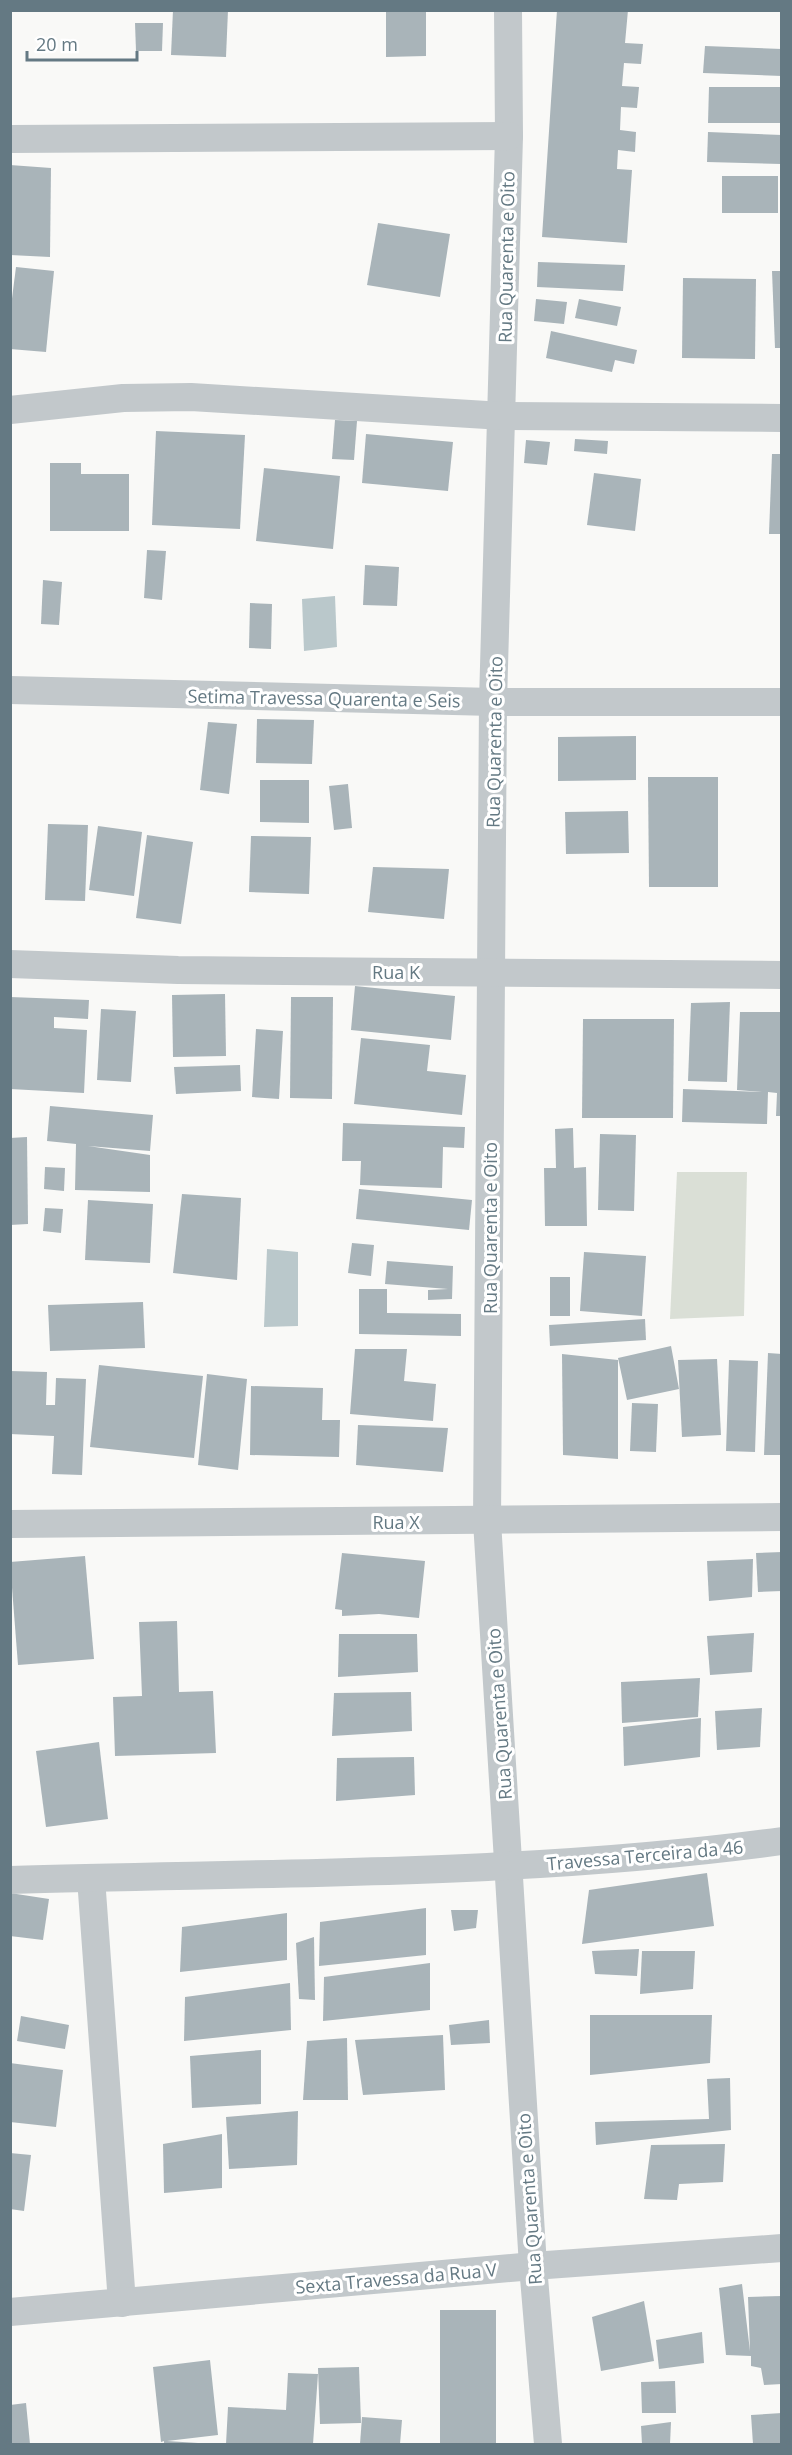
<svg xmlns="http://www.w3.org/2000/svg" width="792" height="2455" viewBox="0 0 792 2455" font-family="'Open Sans',sans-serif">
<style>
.green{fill:#dadfd6}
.water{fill:#bac8cb}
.building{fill:#a9b4b9}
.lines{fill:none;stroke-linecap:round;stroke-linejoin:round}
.minor{stroke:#c2c8cb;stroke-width:28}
.labels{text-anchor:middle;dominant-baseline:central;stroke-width:6;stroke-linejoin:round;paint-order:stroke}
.street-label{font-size:18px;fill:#647983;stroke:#fff}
</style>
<rect width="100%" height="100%" fill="#f9f9f7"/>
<!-- green -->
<path class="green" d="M677,1172H747L744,1316L670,1319Z"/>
<!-- water -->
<g class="water">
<path d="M335,596L337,647L304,651L302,599Z"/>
<path d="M267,1249L298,1252V1326L264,1327Z"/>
</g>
<!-- building -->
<g class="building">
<path d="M173,10H228L226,57L171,55Z"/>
<path d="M386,10H426V56L386,57Z"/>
<path d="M557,10H628L625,43L643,44L641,64L624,63L622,86L639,87L637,108L621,107L620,130L636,132L635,152L618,150L617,169L632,170L627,243L542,237Z"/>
<path d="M135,23H163L162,51H136Z"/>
<path d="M705,46L782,49V76L703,73Z"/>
<path d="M709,87H782V123H708Z"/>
<path d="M708,132L782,135L781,164L707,162Z"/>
<path d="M10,165L51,168L50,257L10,255Z"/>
<rect x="722" y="176" width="56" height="37"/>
<path d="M378,223L450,234L440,297L367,285Z"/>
<path d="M538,262L625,265L623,291L537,287Z"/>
<path d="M16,267L54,271L46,352L10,349V314Z"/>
<path d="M772,271H782V348H775Z"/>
<path d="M683,278L756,279L755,359L682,358Z"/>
<path d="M536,299L567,302L564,324L534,321Z"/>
<path d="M579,299L621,307L617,326L575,318Z"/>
<path d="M551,331L637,350L634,364L615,360L612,372L546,358Z"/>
<path d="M335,420L357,421L354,460L332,459Z"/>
<path d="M156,431L245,435L240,529L152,525Z"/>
<path d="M366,434L453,442L448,491L362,483Z"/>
<path d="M575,439L608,441L607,454L574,451Z"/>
<path d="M526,440L550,442L547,465L524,463Z"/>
<path d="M772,454H782V534H769Z"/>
<path d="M50,463H81V474H129V531H50Z"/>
<path d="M264,468L340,476L333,549L256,541Z"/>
<path d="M594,473L641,479L635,531L587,525Z"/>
<path d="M147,550L166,551L162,600L144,598Z"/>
<path d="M365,565L399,567L397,606L363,605Z"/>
<path d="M43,580L62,582L59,625L41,624Z"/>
<path d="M250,603L272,604L271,649L249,648Z"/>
<path d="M257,719L314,720L312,764L256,763Z"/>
<path d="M208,722L237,724L229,794L200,790Z"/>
<path d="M636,736V780L558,781V737Z"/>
<path d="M648,777H718V887H649Z"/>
<path d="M260,780H309V823L260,822Z"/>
<path d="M348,784L352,828L334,830L329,786Z"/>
<path d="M628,811L629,853L566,854L565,812Z"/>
<path d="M48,824L88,825L85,901L45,900Z"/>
<path d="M98,826L142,832L134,896L89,890Z"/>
<path d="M147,835L193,842L181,924L136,918Z"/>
<path d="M251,836L311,837L309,894L249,892Z"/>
<path d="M373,867L449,869L444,919L368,912Z"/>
<path d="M355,986L455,996L451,1040L351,1030Z"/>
<path d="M225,994L226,1056L173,1057L172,995Z"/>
<path d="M10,997L89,1000L88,1019L54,1017V1028L87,1030L84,1093L10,1089Z"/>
<path d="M291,997H333L332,1099L290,1098Z"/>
<path d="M730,1002L727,1082L688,1081L691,1003Z"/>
<path d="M101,1009L136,1011L131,1082L97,1080Z"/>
<path d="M740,1012H780L782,1116H776L777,1093L768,1092L767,1124L682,1122L683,1089L762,1092L737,1090Z"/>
<path d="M583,1019H674L673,1118H582Z"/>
<path d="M256,1029L283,1031L279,1099L252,1097Z"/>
<path d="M361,1038L430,1045L427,1071L466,1075L462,1115L354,1104Z"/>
<path d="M240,1065L241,1091L176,1094L174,1067Z"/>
<path d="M50,1106L153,1115L150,1151L88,1146L150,1155V1192L75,1190L76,1144L47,1141Z"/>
<path d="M343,1123L465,1127L464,1148L443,1147L442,1188L360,1185L361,1161H342Z"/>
<path d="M573,1128L574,1168L586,1167L587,1226H545L544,1168H556L555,1129Z"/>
<path d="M600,1134L636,1135L634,1211L598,1210Z"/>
<path d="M27,1137L28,1224L10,1225V1138Z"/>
<path d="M45,1167L65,1168L64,1191L44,1189Z"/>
<path d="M359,1189L472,1200L469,1230L356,1219Z"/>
<path d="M182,1194L241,1198L237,1280L173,1273Z"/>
<path d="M88,1200L153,1204L150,1263L85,1260Z"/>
<path d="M45,1208L63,1209L61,1233L43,1231Z"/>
<path d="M352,1243L374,1245L371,1276L348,1273Z"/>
<path d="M584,1252L646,1256L642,1316L580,1311Z"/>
<path d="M387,1261L453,1266L452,1299L428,1300V1290L448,1289L385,1284Z"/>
<rect x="550" y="1277" width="20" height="39"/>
<path d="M359,1289H387V1313L461,1314V1336L359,1334Z"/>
<path d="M143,1302L145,1348L50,1351L48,1305Z"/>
<path d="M645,1319L646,1340L550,1346L549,1325Z"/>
<path d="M671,1346L679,1389L627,1400L618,1358Z"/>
<path d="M355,1349H407L404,1381L436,1384L433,1421L350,1414Z"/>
<path d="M768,1353L782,1354V1455H764Z"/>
<path d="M562,1354L618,1360V1459L563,1455Z"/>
<path d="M717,1359L721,1435L682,1437L678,1360Z"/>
<path d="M729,1360L758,1361L755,1452L726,1451Z"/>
<path d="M99,1365L203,1376L194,1458L90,1447Z"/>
<path d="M10,1371L47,1372L46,1405H55L56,1378L86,1379L82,1475L52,1474L54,1436L10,1434Z"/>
<path d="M207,1374L247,1379L238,1470L198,1465Z"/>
<path d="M251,1386L323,1388L322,1420H340L339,1457L250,1455Z"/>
<path d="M632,1403L658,1404L656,1452L630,1451Z"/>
<path d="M358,1425L448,1428L443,1472L356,1465Z"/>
<path d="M782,1552V1591L758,1592L756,1553Z"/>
<path d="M342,1553L425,1561L419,1618L379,1614L342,1616V1610L335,1609Z"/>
<path d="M85,1556L94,1659L18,1665L10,1562Z"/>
<path d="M753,1559L752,1597L709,1601L707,1561Z"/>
<path d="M177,1621L179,1692L213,1691L216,1753L115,1756L113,1697L142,1696L139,1622Z"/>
<path d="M754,1633L752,1672L710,1675L707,1636Z"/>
<path d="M339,1634H417L418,1672L338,1677Z"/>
<path d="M700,1678L698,1717L622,1723L621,1682Z"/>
<path d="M411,1692L412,1731L332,1736L334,1693Z"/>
<path d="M762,1708L760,1747L717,1750L715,1711Z"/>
<path d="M701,1718L700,1757L624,1766L623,1727Z"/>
<path d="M99,1742L108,1819L46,1827L36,1751Z"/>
<path d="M414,1757L415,1795L336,1801L337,1758Z"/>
<path d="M707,1873L714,1926L582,1944L589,1890Z"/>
<path d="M10,1893L49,1899L43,1940L10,1936Z"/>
<path d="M426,1908V1955L319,1966L320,1922Z"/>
<path d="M451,1910H478L476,1928L454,1931Z"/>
<path d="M287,1913V1960L180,1972L182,1927Z"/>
<path d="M314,1937L315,2000L299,1999L296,1943Z"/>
<path d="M639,1949L637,1976L595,1974L592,1951Z"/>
<path d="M642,1951H695L693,1989L640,1994Z"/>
<path d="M430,1963V2010L323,2021L324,1977Z"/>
<path d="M290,1983L291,2030L184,2041L185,1997Z"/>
<path d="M590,2015H712L710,2063L590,2075Z"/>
<path d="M21,2016L69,2025L65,2049L17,2041Z"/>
<path d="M489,2020L490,2043L451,2045L449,2025Z"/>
<path d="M443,2035L445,2090L363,2095L355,2040Z"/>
<path d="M347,2038L348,2100H303L307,2041Z"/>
<path d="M261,2050V2104L192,2108L190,2056Z"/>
<path d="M10,2063L63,2070L56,2127L10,2122Z"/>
<path d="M730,2078L731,2130L596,2145L595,2122L709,2119L707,2079Z"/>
<path d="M298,2111L297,2165L229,2169L226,2117Z"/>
<path d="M222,2134V2188L164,2193L163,2144Z"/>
<path d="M725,2144L723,2182L679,2184L677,2200L644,2199L651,2145Z"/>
<path d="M10,2153L31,2155L24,2211L10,2209Z"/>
<path d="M742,2284L750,2351L748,2297L782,2296V2384L764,2385L761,2368L751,2366V2356L726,2355L719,2288Z"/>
<path d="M644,2301L654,2361L601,2371L592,2317Z"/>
<rect x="440" y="2310" width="56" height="134"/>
<path d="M702,2332L704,2363L659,2369L656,2340Z"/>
<path d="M210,2360L218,2435L167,2441L198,2443V2444H164V2441L161,2442L153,2367Z"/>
<path d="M359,2367L361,2423L320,2424L318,2368Z"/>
<path d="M288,2373L318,2374L313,2444H226L228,2407L286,2410Z"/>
<path d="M675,2381L676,2413H642L641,2382Z"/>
<path d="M26,2403L30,2444H10V2405Z"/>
<path d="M782,2413V2444H753L751,2415Z"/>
<path d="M362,2417L402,2420L400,2444H360Z"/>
<path d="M671,2422L670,2444H642L641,2426Z"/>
</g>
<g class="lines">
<!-- minor -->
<g class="minor">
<path d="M508,10L509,136L493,702L487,1521L533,2266L548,2444"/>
<path d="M10,139L509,136"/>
<path d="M10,410L123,398L191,397L503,416L782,418"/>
<path d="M10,690L493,702H782"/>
<path d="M10,964L178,970L782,975"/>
<path d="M10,1524L782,1517"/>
<path d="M91,1878L122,2303"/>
<path d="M10,1880C268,1872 526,1876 782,1841"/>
<path d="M10,2312L533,2266L782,2248"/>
</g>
</g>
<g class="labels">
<!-- street labels -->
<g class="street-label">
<text transform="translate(506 257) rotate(-89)">Rua Quarenta e Oito</text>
<text transform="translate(324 698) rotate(1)">Setima Travessa Quarenta e Seis</text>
<text transform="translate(494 742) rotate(-89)">Rua Quarenta e Oito</text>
<text x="396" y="972">Rua K</text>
<text transform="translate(490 1228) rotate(-90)">Rua Quarenta e Oito</text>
<text x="396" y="1522">Rua X</text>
<text transform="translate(499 1714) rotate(-94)">Rua Quarenta e Oito</text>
<text transform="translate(645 1855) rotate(-5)">Travessa Terceira da 46</text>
<text transform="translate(529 2199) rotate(-94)">Rua Quarenta e Oito</text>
<text transform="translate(396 2278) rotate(-5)">Sexta Travessa da Rua V</text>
</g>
</g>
<!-- border -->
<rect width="792" height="2455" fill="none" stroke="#647983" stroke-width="24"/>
<!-- scale -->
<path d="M27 51v9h110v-9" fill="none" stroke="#647983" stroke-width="3"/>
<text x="36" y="51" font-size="18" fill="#647983" stroke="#ffffff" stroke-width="4.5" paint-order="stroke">20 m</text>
</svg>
